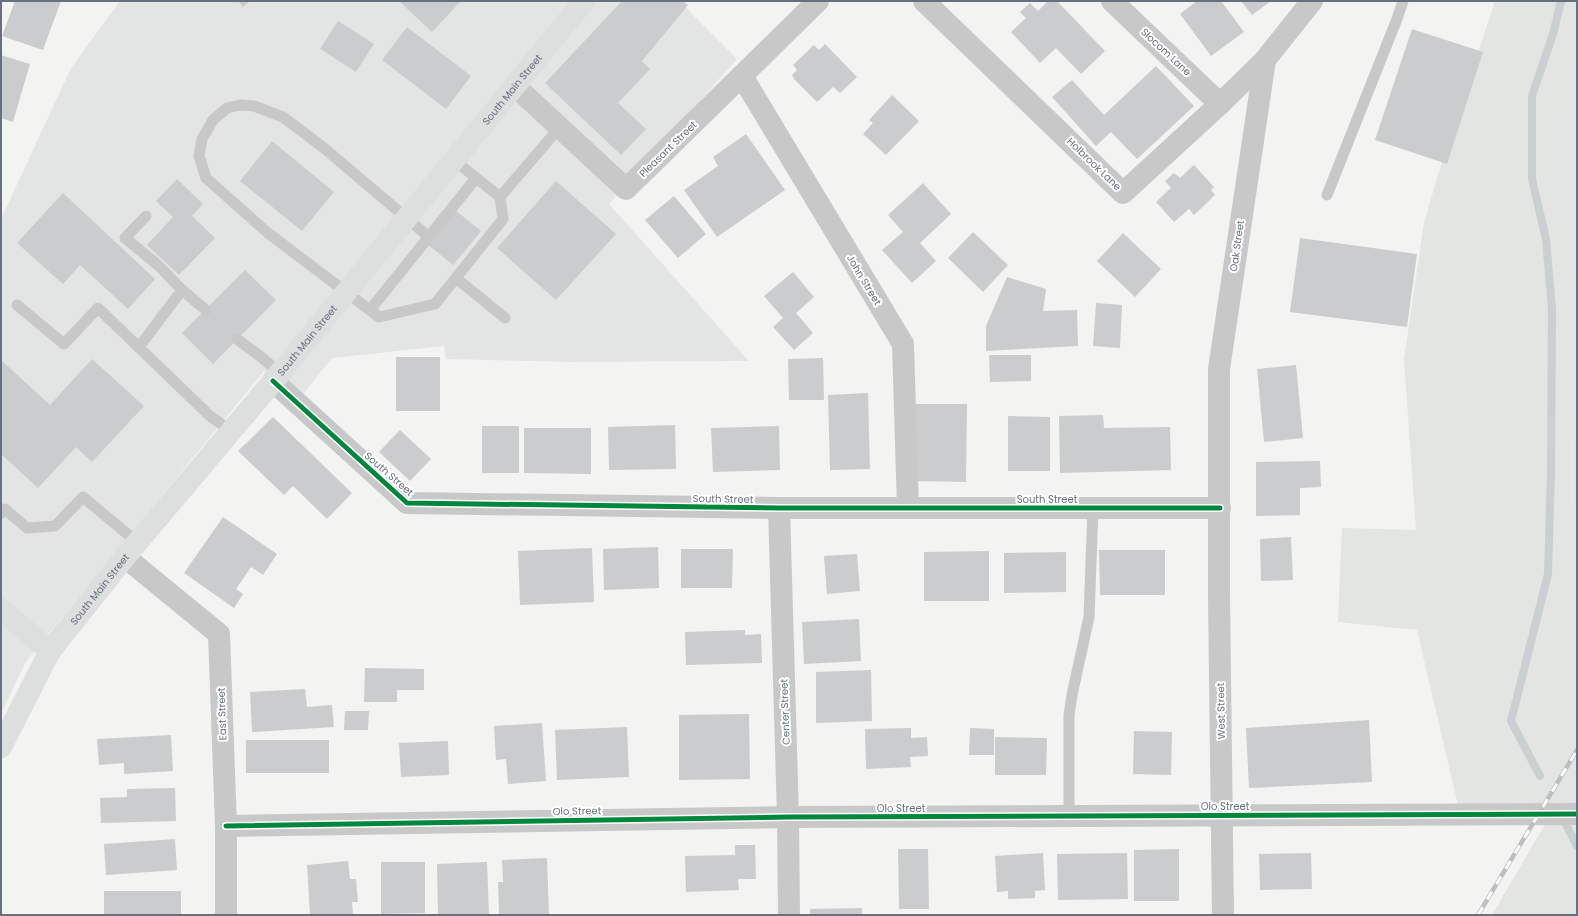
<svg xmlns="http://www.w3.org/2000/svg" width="1578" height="916" viewBox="0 0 1578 916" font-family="Poppins,sans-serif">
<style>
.built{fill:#e3e5e4}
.green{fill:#e2e5e1}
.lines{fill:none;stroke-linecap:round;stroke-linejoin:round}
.stream{stroke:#cacfd2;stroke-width:8}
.building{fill:#cbcccd}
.lane{stroke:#c8c8c9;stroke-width:11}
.street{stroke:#c8c8c9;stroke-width:22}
.secondary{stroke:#dddede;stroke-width:22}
.rail-casing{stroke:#bdbec0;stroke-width:4.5}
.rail{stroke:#fff;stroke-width:3;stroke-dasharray:9;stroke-linecap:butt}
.cycleway-casing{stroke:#fff;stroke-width:8}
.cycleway{stroke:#00873e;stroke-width:5}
.labels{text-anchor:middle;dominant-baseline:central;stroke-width:4;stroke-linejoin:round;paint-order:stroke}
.street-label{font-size:10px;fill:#67717e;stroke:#fff}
</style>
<rect width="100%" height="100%" fill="#f3f3f2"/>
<!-- built -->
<g class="built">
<path d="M120,1H679L737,59L609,204L749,361L572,362L446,359L444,346L332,358L299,399L264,371L25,663L1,714V219L71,68Z"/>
<path d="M1577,27V533L1573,532L1572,408V284L1554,169Z"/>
</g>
<!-- green -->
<path class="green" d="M1495,1H1577V27L1554,169L1572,284V408L1573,532L1577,533V915H1492L1557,804L1458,805L1417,630L1338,622L1342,528L1416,530L1404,359L1424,223L1437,178Z"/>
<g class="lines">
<!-- stream -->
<g class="stream">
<path d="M1540,776L1511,721L1548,574L1551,472L1552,309L1546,239L1532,179V96L1553,34L1561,1"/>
<path d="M1562,817L1577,846"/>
</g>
</g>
<!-- building -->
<g class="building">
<path d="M15,1H61L43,50L2,36Z"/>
<path d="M238,1H250L243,7Z"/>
<path d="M399,1H461L432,32Z"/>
<path d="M622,1H683L688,5L642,61L650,69L618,103L646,129L621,155L545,83Z"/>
<path d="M1048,1H1057L1105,51L1081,74L1056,48L1040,63L1011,32L1026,18L1020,12L1030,3L1038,11Z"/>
<path d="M1197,1H1221L1244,32L1211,56L1180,14Z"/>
<path d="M1241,1H1271L1252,15Z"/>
<path d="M338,21L374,44L356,72L320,49Z"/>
<path d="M407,27L471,76L446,109L382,60Z"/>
<path d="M1412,29L1483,52L1447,164L1375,140Z"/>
<path d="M825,44L857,77L840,93L833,87L817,102L794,79L792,75L797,70L793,65L814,45L819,50Z"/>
<path d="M1,55L30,64L13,122L1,118Z"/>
<path d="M1156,66L1194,106L1137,159L1111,132L1096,146L1052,97L1072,80L1104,115Z"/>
<path d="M892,95L919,121L886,155L863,134L873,123L869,120Z"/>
<path d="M746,134L785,190L717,237L684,190L718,166L713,157Z"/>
<path d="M272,141L334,192L302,231L240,181Z"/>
<path d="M1194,165L1214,187L1211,190L1215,195L1194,215L1189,209L1174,222L1156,202L1171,188L1165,181L1174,173L1180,178Z"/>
<path d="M177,179L203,204L192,216L215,238L179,275L147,245L173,217L156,201Z"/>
<path d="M556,181L616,234L556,300L497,248Z"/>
<path d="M923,183L951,214L920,243L936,261L912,283L882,250L903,232L888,215Z"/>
<path d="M63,193L155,279L128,309L80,265L63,284L17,243Z"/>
<path d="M674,196L706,234L678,258L645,220Z"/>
<path d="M455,210L481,231L453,265L427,244Z"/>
<path d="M973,232L1008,265L983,292L948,258Z"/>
<path d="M1123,233L1161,269L1135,297L1097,261Z"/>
<path d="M1300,238L1417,254L1407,327L1290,312Z"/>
<path d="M245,270L276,300L213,364L182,333Z"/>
<path d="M793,272L814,297L796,313L813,333L794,350L773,327L783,318L764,296Z"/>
<path d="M1007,277L1046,289L1043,311L1077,310L1078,346L986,351V326Z"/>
<path d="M1096,303L1122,305L1120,348L1093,346Z"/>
<path d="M989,355H1031V381L990,382Z"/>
<rect x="396" y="357" width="44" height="54"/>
<path d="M823,358L824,400H789L788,359Z"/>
<path d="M92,359L144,406L92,462L76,447L38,488L1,454V360L50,405Z"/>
<path d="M1296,365L1303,438L1264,442L1257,369Z"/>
<path d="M868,393L870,469L830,470L828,395Z"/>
<path d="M915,404H967L966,482L914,481Z"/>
<path d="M1103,415L1104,428L1170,427L1171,470L1060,473L1059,416Z"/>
<path d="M1008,416L1050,417V471H1008Z"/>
<path d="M273,417L352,493L327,519L293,486L284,495L238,451Z"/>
<path d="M675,425L676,469L609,470L608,427Z"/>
<rect x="482" y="426" width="37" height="47"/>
<path d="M779,426L780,470L713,472L711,428Z"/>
<path d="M524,428H591V474L524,473Z"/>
<path d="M400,430L431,459L410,481L379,452Z"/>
<path d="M1320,461L1321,487L1300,488V515L1256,516V462Z"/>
<path d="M223,517L277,554L263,575L251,567L236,589L243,594L234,608L184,573Z"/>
<path d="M1291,537L1293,580L1261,581L1260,539Z"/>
<path d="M658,547L659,588L604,590L603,549Z"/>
<path d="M592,548L594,602L520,605L518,551Z"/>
<path d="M681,549H733L732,588H681Z"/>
<path d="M1099,550H1165V595H1100Z"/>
<path d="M989,551V601H924V552Z"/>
<path d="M1066,552V592L1004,593V553Z"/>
<path d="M857,554L860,591L827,594L824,556Z"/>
<path d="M859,619L861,661L804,664L802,622Z"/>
<path d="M745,630V635L761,634L762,663L686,665L685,632Z"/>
<path d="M365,668L424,669V690H397V702H364Z"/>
<path d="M871,670L872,721L816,723V672Z"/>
<path d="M305,689L307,707L332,705L334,727L252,732L250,692Z"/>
<path d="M345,711H369L368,730H344Z"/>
<path d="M749,714L750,779L679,780V715Z"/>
<path d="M1369,720L1372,782L1249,788L1246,728Z"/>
<path d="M542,723L546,781L508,784L506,759L496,760L494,726Z"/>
<path d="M627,727L629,777L557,780L555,730Z"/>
<path d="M911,728V738L927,737L928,756L910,757L911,767L866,769L865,729Z"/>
<path d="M970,728L994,729V755H969Z"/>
<path d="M1134,731L1172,732L1171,775L1133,774Z"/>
<path d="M171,735L173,771L124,774V763L99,765L97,739Z"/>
<path d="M995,737L1047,738L1046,775H995Z"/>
<rect x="246" y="740" width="83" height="33"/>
<path d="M448,741L449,775L401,777L399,743Z"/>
<path d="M175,788L176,821L101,823L100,798L127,797V789Z"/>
<path d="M175,839L177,870L106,875L104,844Z"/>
<path d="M735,845H755L756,879H738L739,890L686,892L685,856L735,855Z"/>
<path d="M898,849H928L929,909H899Z"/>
<path d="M1179,849V901H1134V850Z"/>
<path d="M1043,853L1045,890L1035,891V898L1008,899V891L997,892L995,856Z"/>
<path d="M1127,853L1128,899L1058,900L1057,854Z"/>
<path d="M1311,853L1312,889L1260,890L1259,854Z"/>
<path d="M547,858L549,915H499L498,882H503L502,860Z"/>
<path d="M348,861L350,879H356L358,902H352L353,914L310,915L307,865Z"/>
<path d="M381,862H425V913L381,914Z"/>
<path d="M487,862L489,915H438L437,864Z"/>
<rect x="104" y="891" width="77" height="24"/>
<path d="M862,908V915H810V909Z"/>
</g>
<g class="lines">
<!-- lane -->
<g class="lane">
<path d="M454,160L500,197"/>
<path d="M1327,195L1397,19L1403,1"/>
<path d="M429,237L324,148L283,117L254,106L240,105L227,108L213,120L202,139L199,156L206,178L268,233L379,317L435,304L503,219L500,197L560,127"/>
<path d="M456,278L505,318"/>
<path d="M182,290L206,310"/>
<path d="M17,305L64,344L98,308L210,416L231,431"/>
<path d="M370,310L476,178"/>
<path d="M237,339L260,356L280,373"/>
<path d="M139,347L182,290L159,266L125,238L146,216"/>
<path d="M1,513L5,509L27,528L55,526L83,497L137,542"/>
<path d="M1069,816V715L1072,695L1089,617L1093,508"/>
</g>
<!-- street -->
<g class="street">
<path d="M924,1L1123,193L1220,104L1265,60"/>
<path d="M1112,1L1220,104"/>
<path d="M742,76L903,344L908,508"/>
<path d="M515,86L626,189L818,1"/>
<path d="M273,381L407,503L779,508H1220"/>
<path d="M779,508L788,817L789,915"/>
<path d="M125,557L219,634L226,826V915"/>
<path d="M226,826L788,817L1577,814"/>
<path d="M1223,915L1219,597V369L1265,60L1312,1"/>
</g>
<!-- secondary -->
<g class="secondary">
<path d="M1,609L50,651"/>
<path id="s1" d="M1,747L50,651L125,557L280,373L584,1"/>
</g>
<defs>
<path id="rail" d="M1478,915L1577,750"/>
</defs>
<!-- rail casing -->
<use href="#rail" class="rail-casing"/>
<!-- rail -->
<use href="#rail" class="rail"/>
<defs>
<g id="cycleway">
<path d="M273,381L407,503L779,508H1220"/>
<path d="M226,826L788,817L1577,814"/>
</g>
</defs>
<!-- cycleway casing -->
<use href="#cycleway" class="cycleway-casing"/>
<!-- cycleway -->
<use href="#cycleway" class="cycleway"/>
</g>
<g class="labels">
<!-- street labels -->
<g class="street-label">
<text transform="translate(1166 52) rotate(43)">Slocom Lane</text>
<text stroke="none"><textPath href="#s1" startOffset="835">South Main Street</textPath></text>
<text transform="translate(668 149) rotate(-44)">Pleasant Street</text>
<text transform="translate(1094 164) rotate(44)">Holbrook Lane</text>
<text transform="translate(1237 246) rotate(-82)">Oak Street</text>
<text transform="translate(864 280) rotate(59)">John Street</text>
<text stroke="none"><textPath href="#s1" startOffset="511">South Main Street</textPath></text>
<text transform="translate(389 474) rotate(41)">South Street</text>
<text transform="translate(723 499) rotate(1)">South Street</text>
<text x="1047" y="499">South Street</text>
<text stroke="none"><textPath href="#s1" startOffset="187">South Main Street</textPath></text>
<text transform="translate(1221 711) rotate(-91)">West Street</text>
<text transform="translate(785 712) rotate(-92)">Center Street</text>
<text transform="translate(222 714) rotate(-92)">East Street</text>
<text x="1225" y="806">Olo Street</text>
<text x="901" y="808">Olo Street</text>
<text transform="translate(577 811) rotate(-1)">Olo Street</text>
</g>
</g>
<!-- border -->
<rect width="1578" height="916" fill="none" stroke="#67717e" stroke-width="4"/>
</svg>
